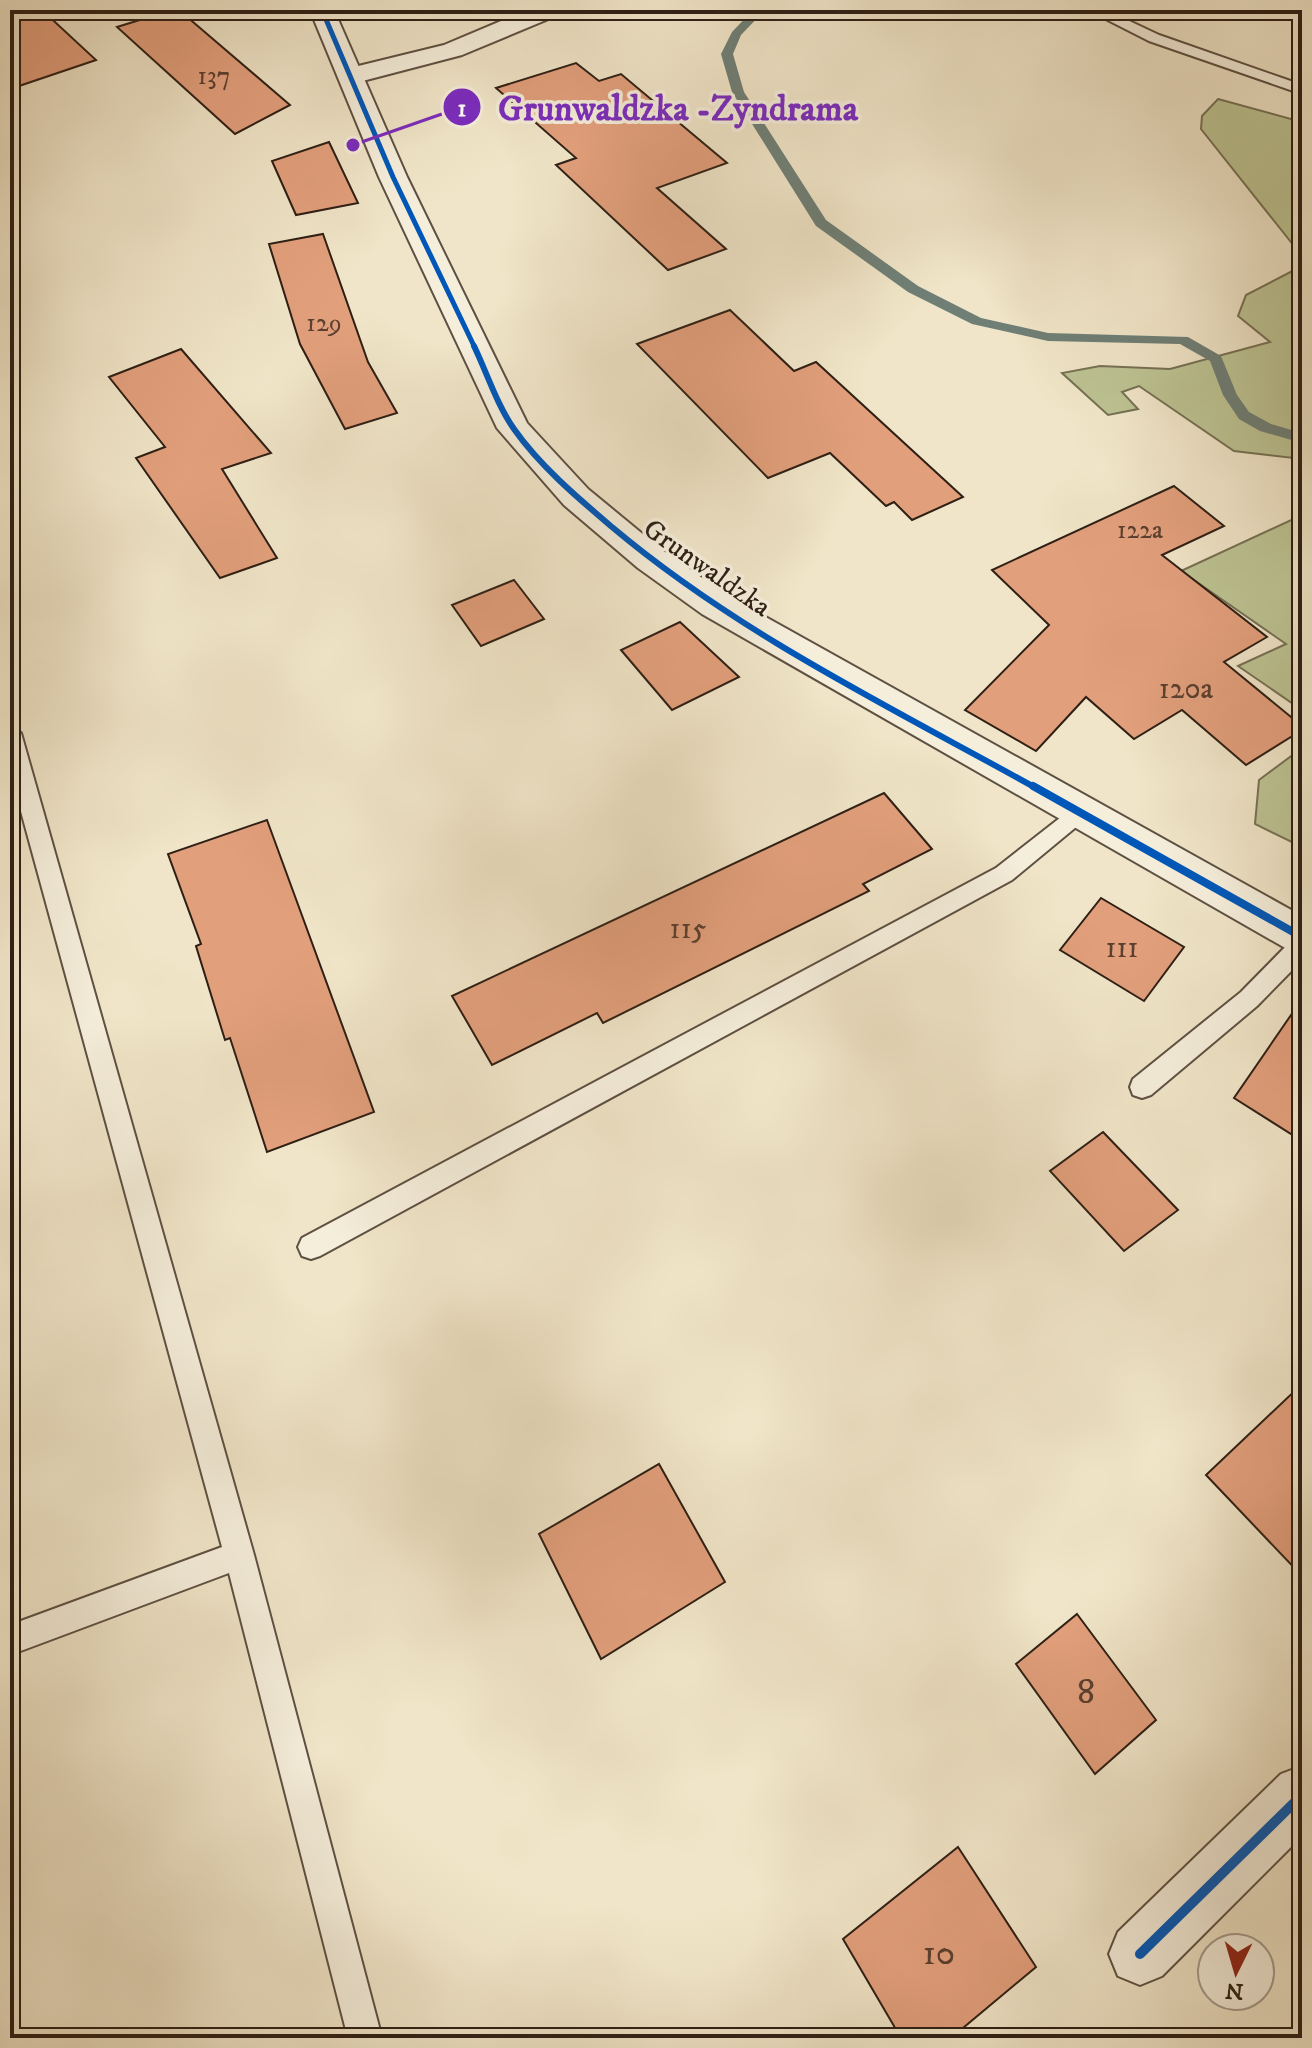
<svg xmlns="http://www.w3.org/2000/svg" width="1312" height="2048" viewBox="0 0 1312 2048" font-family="'IM FELL DW Pica',serif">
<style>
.green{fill:#bdc393;stroke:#767154;stroke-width:2}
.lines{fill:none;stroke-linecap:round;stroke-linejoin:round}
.stream{fill:#6f7f76;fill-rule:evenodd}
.building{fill:#e29f7c;stroke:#2e1f15;stroke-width:2}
.service-casing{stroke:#5e5042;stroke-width:4}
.minor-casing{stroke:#5e5042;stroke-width:4}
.tertiary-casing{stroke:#5e5042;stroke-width:4}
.service{fill:#f5eedb;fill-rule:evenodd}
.minor{fill:#f5eedb;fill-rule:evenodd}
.tertiary{fill:#f5eedb;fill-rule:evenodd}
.cycleway-far3-casing{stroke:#f5eedb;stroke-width:8}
.cycleway-far2-casing{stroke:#f5eedb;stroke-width:10}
.cycleway-far1-casing{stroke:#f5eedb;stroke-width:13}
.cycleway-casing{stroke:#f5eedb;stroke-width:15}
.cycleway-far3{stroke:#0057b8;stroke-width:5}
.cycleway-far2{stroke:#0057b8;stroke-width:6}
.cycleway-far1{stroke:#0057b8;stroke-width:8}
.cycleway{stroke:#0057b8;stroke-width:10}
.labels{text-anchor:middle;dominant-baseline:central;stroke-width:7;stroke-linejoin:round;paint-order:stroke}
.far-number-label{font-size:26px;fill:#5b3f2f}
.far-street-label{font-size:28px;fill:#2e1f15;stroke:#f5eedb}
.number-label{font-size:30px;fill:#5b3f2f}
.near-number-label{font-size:36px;fill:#5b3f2f}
.leader{fill:none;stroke:#7b2cbf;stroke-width:3}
.callout-dot{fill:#7b2cbf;stroke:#f5eedb;stroke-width:3}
.mark-label{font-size:24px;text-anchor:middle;font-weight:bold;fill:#fff}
.callout-label{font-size:36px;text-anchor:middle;font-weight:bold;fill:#7b2cbf;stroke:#f5eedb;stroke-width:7;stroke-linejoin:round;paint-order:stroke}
</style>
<rect width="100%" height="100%" fill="#f0e5c8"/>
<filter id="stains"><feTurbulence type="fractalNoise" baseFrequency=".0025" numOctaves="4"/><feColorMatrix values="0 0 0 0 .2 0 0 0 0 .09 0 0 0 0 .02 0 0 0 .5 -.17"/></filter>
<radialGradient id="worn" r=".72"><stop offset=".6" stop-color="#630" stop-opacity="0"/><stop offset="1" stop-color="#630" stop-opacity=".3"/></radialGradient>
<!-- green -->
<g class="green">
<path d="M1218,99L1302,122V256L1201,129L1202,116Z"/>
<path d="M1302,266V459L1234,451L1139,386L1122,392L1138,409L1108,415L1062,373L1100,366L1170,369L1270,342L1238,316L1246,295Z"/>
<path d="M1302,515V710L1238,666L1286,644L1181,571Z"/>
<path d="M1302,748V847L1255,824L1259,780Z"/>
</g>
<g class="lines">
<!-- stream -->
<path class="stream" d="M753,10H765L741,35L733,54L744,92L826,220L918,286L981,318L1048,333L1188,337L1221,356L1237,395L1249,412L1271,424L1302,433V443L1260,431L1239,419L1223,395L1210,361L1180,344L1048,341L972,324L908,292L816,226L732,92L721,54L732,32Z"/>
</g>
<!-- building -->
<g class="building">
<path d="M10,10H42L96,60L10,89Z"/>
<path d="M172,10H179L290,105L235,134L117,27Z"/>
<path d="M576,63L599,81L621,74L727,163L657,188L726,249L668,270L556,165L576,158L496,88Z"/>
<path d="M329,142L358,203L296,215L272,161Z"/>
<path d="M323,234L368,362L397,413L345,429L300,344L269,244Z"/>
<path d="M730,310L794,371L816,362L963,497L912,520L894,502L886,506L830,453L768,478L637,344Z"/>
<path d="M181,349L271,453L222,469L277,558L220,578L136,458L165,447L109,377Z"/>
<path d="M1174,486L1224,526L1162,555L1267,637L1224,662L1302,726V730L1246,765L1182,710L1134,739L1086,697L1036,751L965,710L1049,625L992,570Z"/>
<path d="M514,580L544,619L481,646L452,605Z"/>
<path d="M680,622L739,677L672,710L621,650Z"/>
<path d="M884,793L932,849L863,884L869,891L603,1023L597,1013L492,1065L452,996Z"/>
<path d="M267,820L374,1112L267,1152L230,1038L225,1040L196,946L201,944L168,854Z"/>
<path d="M1101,898L1184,947L1144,1001L1060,950Z"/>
<path d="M1302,999V1141L1234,1098Z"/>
<path d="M1103,1132L1178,1210L1124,1251L1050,1171Z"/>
<path d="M1302,1384V1576L1206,1475Z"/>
<path d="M659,1464L725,1582L601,1659L539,1534Z"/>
<path d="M1077,1614L1156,1720L1095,1774L1016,1664Z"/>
<path d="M958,1847L1036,1967L951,2038H901L843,1939Z"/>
</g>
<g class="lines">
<defs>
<g id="service">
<path d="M1088,10H1106L1159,35L1302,85V94L1149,41Z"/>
<path d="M10,725L21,733L254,1555L382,2038H348L229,1573L10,1655V1625L222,1547L10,771Z"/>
<path d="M1079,803L1090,812L1087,818L1012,880L320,1256L311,1259L302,1256L298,1247L302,1238L996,868Z"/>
<path d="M1302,935V960L1257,1006L1151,1095L1142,1098L1133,1095L1130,1087L1133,1079L1241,992L1294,938Z"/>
</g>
<g id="minor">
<path d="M527,10H561L558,15L462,55L351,84L338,76L342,70L444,45Z"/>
<path d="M1302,1766V1836L1162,1976L1140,1985L1118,1976L1109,1954L1118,1932L1281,1774Z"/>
</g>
<path id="tertiary" d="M310,10H334L407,177L527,423L588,489L662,550L728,596L1302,916V955L1287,949L702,614L638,568L564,505L497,428L379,177Z"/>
</defs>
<!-- service casing -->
<use href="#service" class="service-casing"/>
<!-- minor casing -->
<use href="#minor" class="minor-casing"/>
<!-- tertiary casing -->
<use href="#tertiary" class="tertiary-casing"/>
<!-- service -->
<use href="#service" class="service"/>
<!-- minor -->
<use href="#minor" class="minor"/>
<!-- tertiary -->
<use href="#tertiary" class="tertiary"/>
<defs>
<path id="cycleway-far3" d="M322,10L393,177L475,348"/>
<path id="cycleway-far2" d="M474,346C487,373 497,405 514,429C540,466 578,498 612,527C739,634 892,708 1036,788"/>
<path id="cycleway-far1" d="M1033,786L1302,937"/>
<path id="cycleway" d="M1140,1954L1302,1795"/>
</defs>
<!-- cycleway-far3 casing -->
<use href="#cycleway-far3" class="cycleway-far3-casing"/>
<!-- cycleway-far2 casing -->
<use href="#cycleway-far2" class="cycleway-far2-casing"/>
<!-- cycleway-far1 casing -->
<use href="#cycleway-far1" class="cycleway-far1-casing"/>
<!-- cycleway casing -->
<use href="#cycleway" class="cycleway-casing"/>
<!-- cycleway-far3 -->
<use href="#cycleway-far3" class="cycleway-far3"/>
<!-- cycleway-far2 -->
<use href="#cycleway-far2" class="cycleway-far2"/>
<!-- cycleway-far1 -->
<use href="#cycleway-far1" class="cycleway-far1"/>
<!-- cycleway -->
<use href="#cycleway" class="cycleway"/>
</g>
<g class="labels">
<!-- far-number labels -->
<g class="far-number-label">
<text x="214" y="76">137</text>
<text x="324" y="323">129</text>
<text x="1140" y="530">122a</text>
</g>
<!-- far-street labels -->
<g class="far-street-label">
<text transform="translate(707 568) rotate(35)">Grunwaldzka</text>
</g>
<!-- number labels -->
<g class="number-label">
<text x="1186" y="689">120a</text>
<text x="688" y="929">115</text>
<text x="1122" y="948">111</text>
</g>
<!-- near-number labels -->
<g class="near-number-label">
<text x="1086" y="1692">8</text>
<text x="939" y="1953">10</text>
</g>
</g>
<!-- callouts -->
<path class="leader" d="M353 145L462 107"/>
<g class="callout-dot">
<circle cx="353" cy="145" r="8"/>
<circle cx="462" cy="107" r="20"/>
</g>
<g class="mark-label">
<text x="462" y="116">1</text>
</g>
<g class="callout-label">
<text x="678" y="120">Grunwaldzka -Zyndrama</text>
</g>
<!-- margin -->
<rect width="1312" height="2048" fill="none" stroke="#f0e5c8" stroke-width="40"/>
<rect x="12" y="12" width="1288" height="2024" fill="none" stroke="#2e1f15" stroke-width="4"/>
<rect x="20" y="20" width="1272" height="2008" fill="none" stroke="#2e1f15" stroke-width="2"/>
<!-- north arrow -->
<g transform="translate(1236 1972) rotate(185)"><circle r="38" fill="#f5eedb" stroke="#a59b8c" stroke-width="2"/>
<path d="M0-6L14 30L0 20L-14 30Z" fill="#8f2418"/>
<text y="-12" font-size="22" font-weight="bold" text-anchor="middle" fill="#2e1f15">N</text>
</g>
<rect width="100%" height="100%" filter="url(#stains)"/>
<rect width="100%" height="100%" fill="url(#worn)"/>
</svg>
